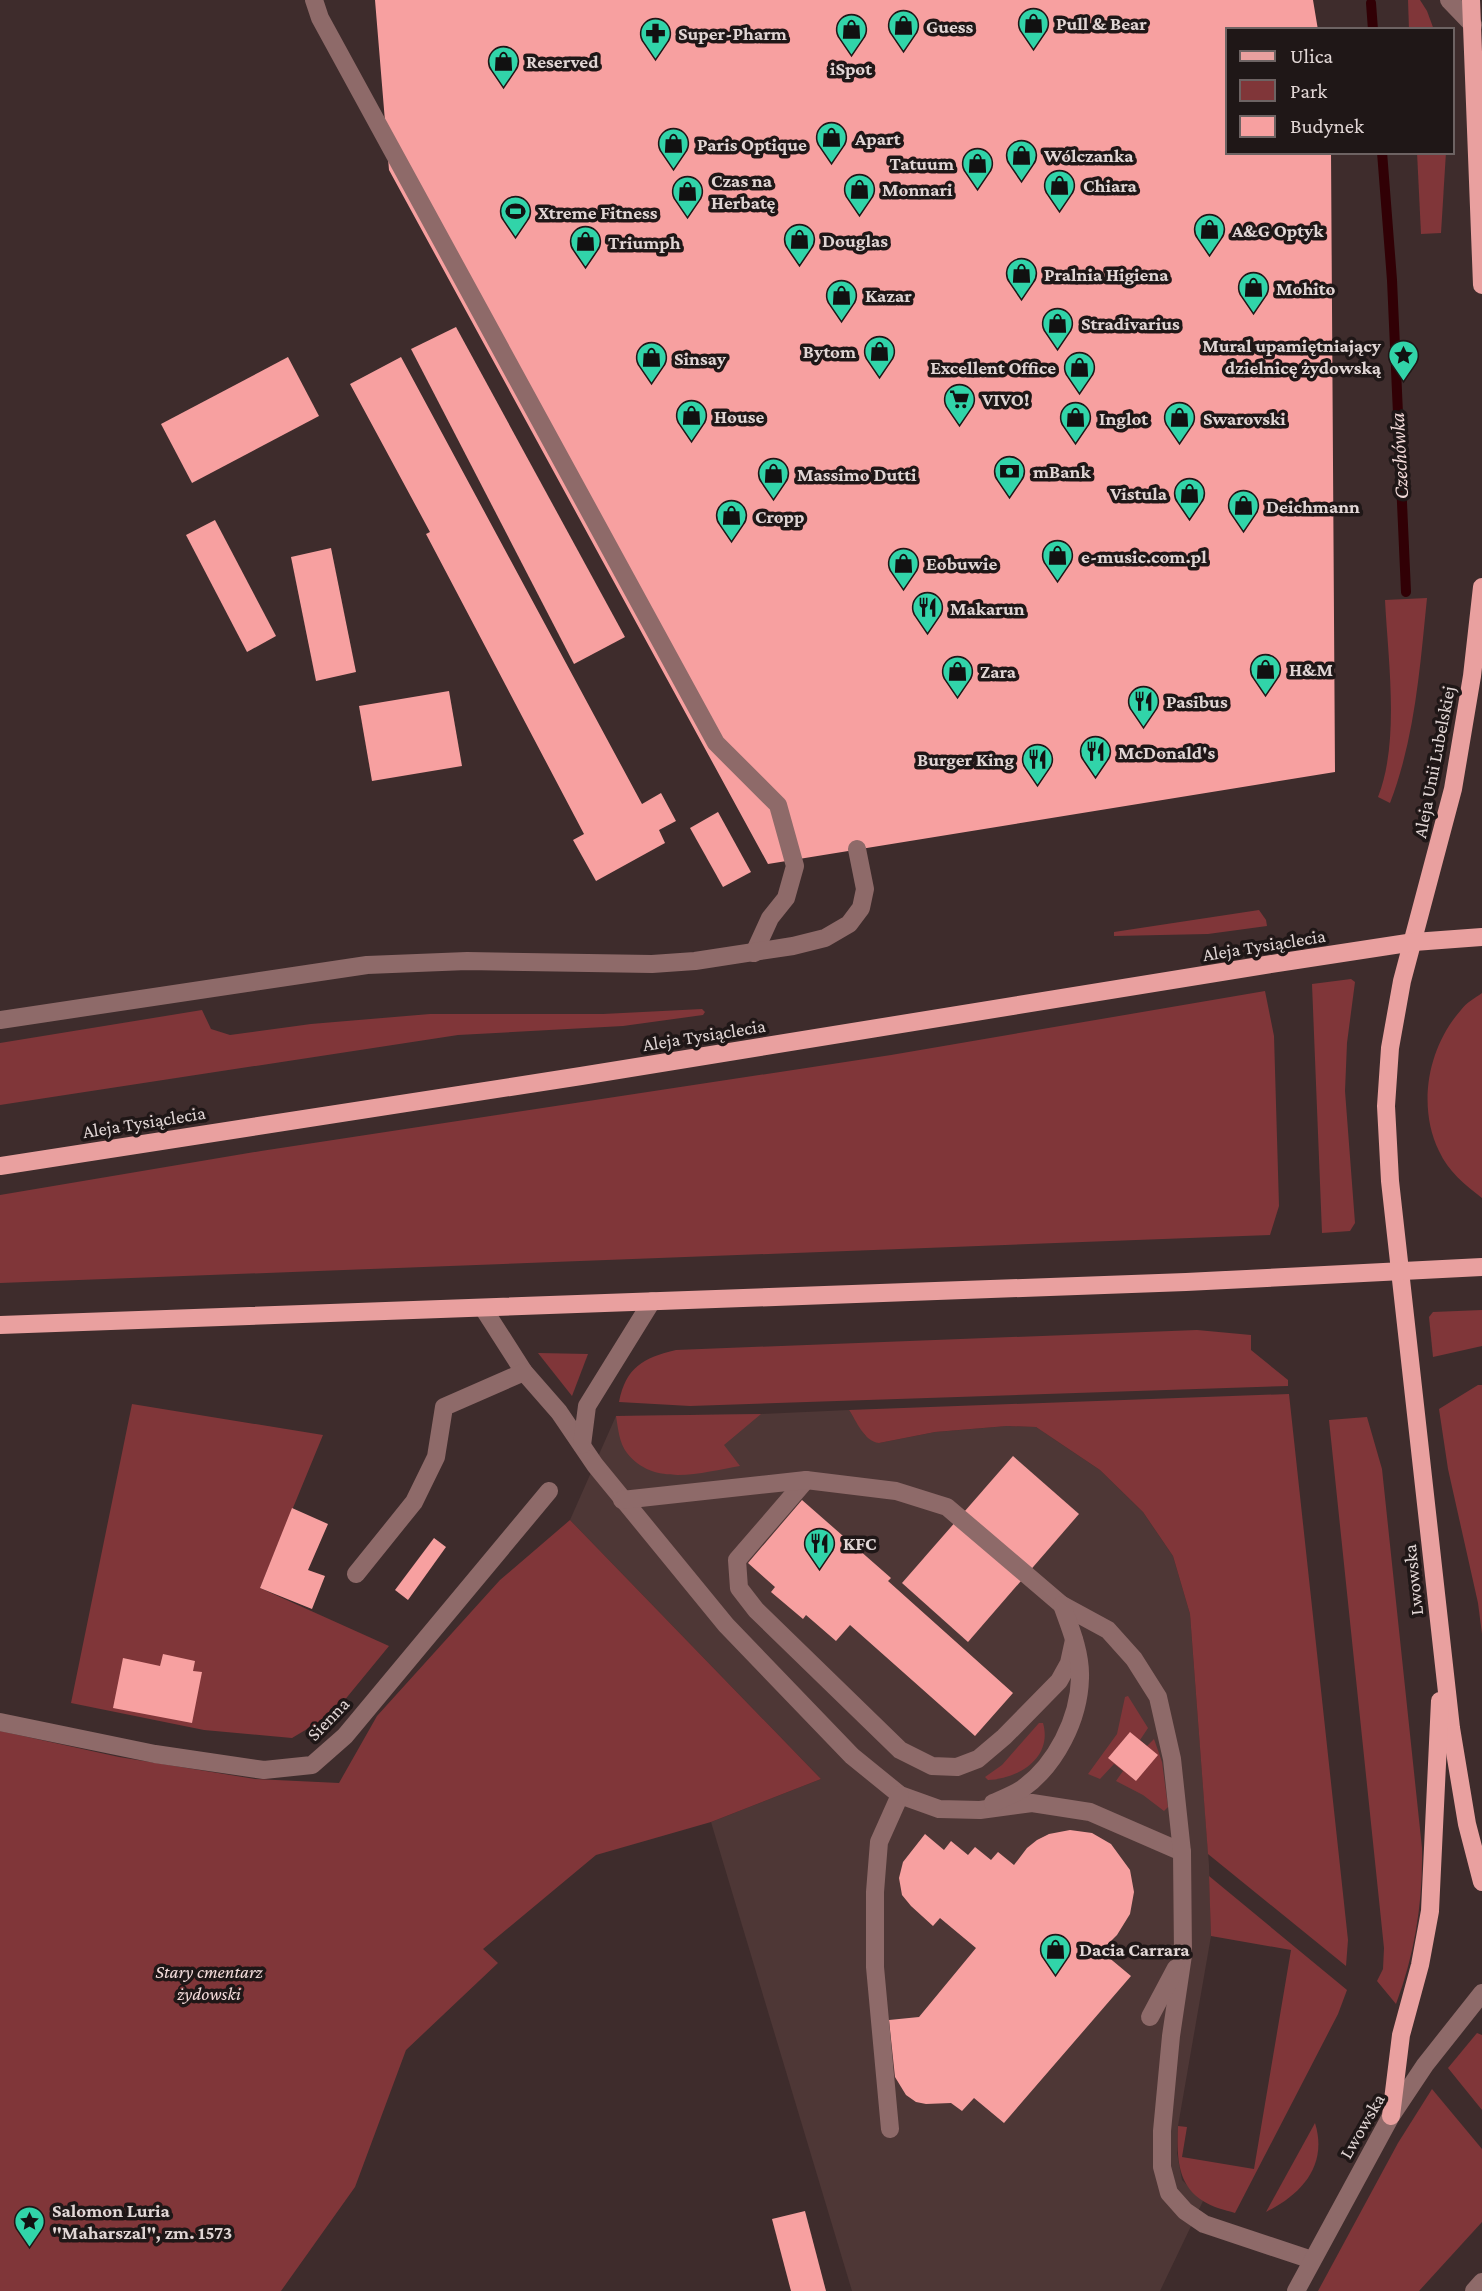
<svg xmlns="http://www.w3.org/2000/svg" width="1482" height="2291" viewBox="0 0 1482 2291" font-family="'Crimson Pro',serif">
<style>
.built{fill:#4e3736}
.green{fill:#803639}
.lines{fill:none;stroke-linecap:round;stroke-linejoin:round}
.stream{stroke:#310005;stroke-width:10}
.building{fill:#f7a0a0}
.minor{stroke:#8e6a69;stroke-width:18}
.major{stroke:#e9a09f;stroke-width:18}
.labels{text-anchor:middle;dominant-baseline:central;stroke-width:7;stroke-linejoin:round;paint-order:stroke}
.poi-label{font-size:19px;font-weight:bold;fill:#e1d6d5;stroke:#1f1717;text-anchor:start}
.street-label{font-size:19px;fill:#e1d6d5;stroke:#1f1717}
.park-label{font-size:19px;font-style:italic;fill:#f4dcdb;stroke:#1f1717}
.water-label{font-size:21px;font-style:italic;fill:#f2dad9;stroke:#1f1717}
</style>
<rect width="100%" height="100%" fill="#3e2c2c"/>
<!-- built -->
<path class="built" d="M849,1410L865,1435L879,1443L935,1432L1007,1426L1036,1427L1100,1470L1143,1512L1173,1556L1190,1614L1209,1865L1211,1936L1178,2126L1177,2153L1182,2180L1203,2201L1160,2291H852L711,1822L821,1779L570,1520L616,1416L761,1414Z"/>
<!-- green -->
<g class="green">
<path d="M1408,0H1420L1427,11L1434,30H1409Z"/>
<path d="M1417,152H1446L1441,233L1421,234Z"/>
<path d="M1427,598C1420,667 1415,738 1390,803L1378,797C1400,741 1388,660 1385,600Z"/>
<path d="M1259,910L1266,920L1267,926L1208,934L1114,936V932Z"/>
<path d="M1351,979L1355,982L1347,1043L1345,1091L1355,1223L1350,1231L1322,1233L1312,984Z"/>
<path d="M1265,991L1274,1036L1279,1206L1270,1235L0,1283V1195L261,1151L891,1055Z"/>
<path d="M1482,993V1198C1465,1185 1448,1171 1439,1151C1417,1106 1428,1047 1461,1010C1466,1003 1475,998 1482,993Z"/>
<path d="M702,1009L705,1012L703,1015L623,1026L458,1035L0,1105V1043L202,1010L211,1029L230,1035L311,1024L430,1014H603Z"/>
<path d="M1482,1310V1346L1433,1357L1429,1317L1433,1312Z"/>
<path d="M1197,1330L1251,1335V1350L1288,1380V1386L690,1406L619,1402C626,1367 643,1358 676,1350Z"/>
<path d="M538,1353L588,1354L572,1396Z"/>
<path d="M1478,1385H1482V1634L1478,1603L1448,1469L1439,1409Z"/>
<path d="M1289,1394L1348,1940L1346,1966L1208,1854L1190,1614L1173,1556L1143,1512L1100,1470L1036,1427L1007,1426L935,1432L879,1443C864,1441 857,1422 849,1410Z"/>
<path d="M132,1404L323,1435L260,1588L389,1646L334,1713L292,1738L204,1730L71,1703Z"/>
<path d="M761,1414L724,1445L740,1466C704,1472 654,1488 627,1453C619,1443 618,1428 616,1416Z"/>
<path d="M1367,1417L1382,1469L1422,1848C1423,1902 1415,1953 1396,2004L1377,1981L1383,1969L1384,1948L1329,1420Z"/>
<path d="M570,1520L821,1779L711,1822L596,1855L483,1949L498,1963L406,2050L355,2187L281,2291H0V1731L119,1757L255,1779L339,1783L377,1716L500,1580Z"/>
<path d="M1128,1696L1148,1728L1140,1740L1147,1746L1154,1739L1162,1762L1168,1807L1164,1811L1143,1795L1116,1781L1123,1771L1114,1764L1100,1779L1088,1774L1117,1734L1125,1697Z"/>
<path d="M1039,1723H1043C1053,1758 1018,1779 988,1780L985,1777L1002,1765Z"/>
<path d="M1209,1876L1347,1990L1338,2014L1235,2213C1225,2210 1212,2207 1203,2201C1176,2184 1177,2154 1178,2126L1187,2127L1182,2157L1254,2169L1291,1950L1211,1936Z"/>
<path d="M1477,2033L1482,2035V2110L1448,2068Z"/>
<path d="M1432,2089L1482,2149V2222L1419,2291H1318L1398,2143Z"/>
<path d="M1315,2123C1328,2165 1302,2194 1266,2212Z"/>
</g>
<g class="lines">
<!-- stream -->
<g class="stream">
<path d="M1371,3L1373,30"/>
<path d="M1382,152L1392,280L1406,592"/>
</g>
</g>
<!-- building -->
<g class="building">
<path d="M375,0H1313L1318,30H1228V152H1331L1335,772L768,864L389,170Z"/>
<path d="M456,327L625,637L574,664L411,349Z"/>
<path d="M288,357L319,416L192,483L161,424Z"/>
<path d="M401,357L642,804L661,793L676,821L659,830L665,843L596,881L573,840L584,834L426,534L430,532L350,384Z"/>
<path d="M215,520L276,636L247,652L186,535Z"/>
<path d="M331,548L356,672L316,681L291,557Z"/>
<path d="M449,691L462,766L372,781L359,706Z"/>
<path d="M718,812L751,872L723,887L690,828Z"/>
<path d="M1013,1456L1079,1514L968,1642L902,1583Z"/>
<path d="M802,1500L891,1578L888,1581L1013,1693L975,1736L850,1625L836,1641L806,1615L803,1619L771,1592L775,1587L748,1563Z"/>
<path d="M292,1508L328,1524L308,1570L325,1576L312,1609L260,1588Z"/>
<path d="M434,1538L446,1547L408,1600L395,1590Z"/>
<path d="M163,1654L195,1661L193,1671L202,1672L192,1723L113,1708L123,1658L160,1666Z"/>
<path d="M1130,1732L1158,1755L1136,1781L1108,1758Z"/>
<path d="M1070,1830L1092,1833L1111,1844L1130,1870L1134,1892L1130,1914L1117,1935L1101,1951L1131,1976L1004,2123L974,2098L962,2111L951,2103L926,2104L916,2102L906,2095L895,2077L889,2020L919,2017L976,1948L940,1918L933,1926L911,1906L902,1895L899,1878L903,1862L925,1834L944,1850L951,1841L968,1855L975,1847L991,1860L998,1852L1014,1865L1027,1848L1037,1840L1049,1834Z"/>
<path d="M805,2211L826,2291H791L772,2219Z"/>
</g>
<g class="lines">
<!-- minor -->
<g class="minor">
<path d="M314,0L320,18L716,743L778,805L795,866L786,898L770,918L754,953"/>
<path d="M1449,0L1473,25"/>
<path d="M0,1020L367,965L467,961L652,964L695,961L793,946L825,938L849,924L861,908L865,889L857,849"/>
<path d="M483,1308L524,1372L559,1412L595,1465L726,1625L852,1756L900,1795L939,1809L980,1810L1032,1803L1090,1812L1182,1852"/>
<path d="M582,1445L587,1406L652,1301"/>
<path d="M806,1480L737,1560L739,1588L756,1610L900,1750L932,1766L957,1767L978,1759L1004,1737L1059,1681L1069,1663L1074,1640"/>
<path d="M622,1500L806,1480L896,1491L947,1507L1062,1605L1108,1630L1134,1659L1158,1697L1172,1759L1182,1852L1183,1955L1171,2036L1162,2131V2167L1169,2193L1185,2211L1204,2224L1312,2260"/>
<path d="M356,1574L414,1502L436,1457L444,1407L524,1372"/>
<path d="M0,1722L155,1754L264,1770L312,1765L345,1736L549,1491"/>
<path d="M993,1803C1002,1799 1013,1795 1022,1789C1056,1765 1079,1719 1080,1678C1081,1653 1070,1627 1062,1605"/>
<path d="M1150,2017L1176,1968"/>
<path d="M890,2129L875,1967V1892L879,1842L900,1795"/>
<path d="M1296,2291L1391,2116L1425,2065L1482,1993"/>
<path d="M1474,2291L1482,2282"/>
</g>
<!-- major -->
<g class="major">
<path d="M1471,0L1482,285"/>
<path d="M1482,587L1472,676L1453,789L1402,981L1390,1048L1386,1106L1390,1181L1451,1728L1467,1824L1482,1882"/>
<path d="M0,1166L581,1076L1290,961L1414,942L1482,937"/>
<path d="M0,1325L1186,1282L1482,1267"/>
<path d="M1391,2116L1401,2035L1420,1965L1430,1911L1440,1701"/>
</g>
</g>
<!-- icons -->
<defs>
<symbol id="shop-pin" viewBox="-11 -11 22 30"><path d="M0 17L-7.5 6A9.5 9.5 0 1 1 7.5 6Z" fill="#31d4a9" stroke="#1f1717"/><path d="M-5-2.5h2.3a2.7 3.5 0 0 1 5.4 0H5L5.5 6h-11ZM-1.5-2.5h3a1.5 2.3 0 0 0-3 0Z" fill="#111"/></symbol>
<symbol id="pharmacy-pin" viewBox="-11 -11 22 30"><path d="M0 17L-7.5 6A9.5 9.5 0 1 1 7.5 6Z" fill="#31d4a9" stroke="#1f1717"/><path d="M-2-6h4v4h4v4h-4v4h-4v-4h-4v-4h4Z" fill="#111"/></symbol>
<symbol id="stadium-pin" viewBox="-11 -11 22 30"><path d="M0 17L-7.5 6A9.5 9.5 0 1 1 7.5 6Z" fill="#31d4a9" stroke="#1f1717"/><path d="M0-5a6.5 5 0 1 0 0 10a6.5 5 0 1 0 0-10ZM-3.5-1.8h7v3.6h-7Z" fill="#111"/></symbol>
<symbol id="sight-pin" viewBox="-11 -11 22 30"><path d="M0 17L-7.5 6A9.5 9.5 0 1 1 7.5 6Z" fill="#31d4a9" stroke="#1f1717"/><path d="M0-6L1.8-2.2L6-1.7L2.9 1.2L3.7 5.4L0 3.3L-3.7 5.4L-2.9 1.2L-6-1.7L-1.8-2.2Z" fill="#111"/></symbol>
<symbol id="supermarket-pin" viewBox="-11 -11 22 30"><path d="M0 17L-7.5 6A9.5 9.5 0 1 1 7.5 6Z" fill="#31d4a9" stroke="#1f1717"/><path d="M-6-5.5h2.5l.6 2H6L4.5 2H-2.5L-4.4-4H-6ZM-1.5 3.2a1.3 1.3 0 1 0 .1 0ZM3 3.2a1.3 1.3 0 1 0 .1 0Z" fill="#111"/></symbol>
<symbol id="bank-pin" viewBox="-11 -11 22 30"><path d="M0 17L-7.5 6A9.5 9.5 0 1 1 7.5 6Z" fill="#31d4a9" stroke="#1f1717"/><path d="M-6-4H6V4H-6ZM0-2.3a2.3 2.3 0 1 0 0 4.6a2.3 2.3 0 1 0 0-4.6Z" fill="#111"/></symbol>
<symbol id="restaurant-pin" viewBox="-11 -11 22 30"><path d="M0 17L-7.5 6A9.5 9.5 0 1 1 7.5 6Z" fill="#31d4a9" stroke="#1f1717"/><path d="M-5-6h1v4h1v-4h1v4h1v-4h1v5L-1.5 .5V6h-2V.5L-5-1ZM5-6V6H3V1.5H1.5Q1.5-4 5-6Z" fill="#111"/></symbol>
</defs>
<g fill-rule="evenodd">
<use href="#shop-pin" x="1016" y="6" width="35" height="47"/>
<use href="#shop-pin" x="886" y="8" width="35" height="47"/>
<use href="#shop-pin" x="834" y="12" width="35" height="47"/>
<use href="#pharmacy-pin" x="638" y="16" width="35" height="47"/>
<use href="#shop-pin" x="486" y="44" width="35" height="47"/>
<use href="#shop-pin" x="814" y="120" width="35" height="47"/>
<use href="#shop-pin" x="656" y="126" width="35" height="47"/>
<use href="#shop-pin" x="1004" y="138" width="35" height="47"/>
<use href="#shop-pin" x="960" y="146" width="35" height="47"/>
<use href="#shop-pin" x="1042" y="168" width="35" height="47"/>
<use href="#shop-pin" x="842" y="172" width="35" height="47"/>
<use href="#shop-pin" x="670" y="174" width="35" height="47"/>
<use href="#stadium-pin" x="498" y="194" width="35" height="47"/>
<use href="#shop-pin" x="1192" y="212" width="35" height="47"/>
<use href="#shop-pin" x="782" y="222" width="35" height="47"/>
<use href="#shop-pin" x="568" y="224" width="35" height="47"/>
<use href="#shop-pin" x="1004" y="256" width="35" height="47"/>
<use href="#shop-pin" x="1236" y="270" width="35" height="47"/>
<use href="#shop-pin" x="824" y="278" width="35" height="47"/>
<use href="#shop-pin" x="1040" y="306" width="35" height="47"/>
<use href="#shop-pin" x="862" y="334" width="35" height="47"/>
<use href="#sight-pin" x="1386" y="338" width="35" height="47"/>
<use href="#shop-pin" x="634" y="340" width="35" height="47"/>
<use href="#shop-pin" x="1062" y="350" width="35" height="47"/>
<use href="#supermarket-pin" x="942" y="382" width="35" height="47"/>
<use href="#shop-pin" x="674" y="398" width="35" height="47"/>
<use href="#shop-pin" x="1058" y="400" width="35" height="47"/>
<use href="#shop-pin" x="1162" y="400" width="35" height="47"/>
<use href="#bank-pin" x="992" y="454" width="35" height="47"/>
<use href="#shop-pin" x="756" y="456" width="35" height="47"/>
<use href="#shop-pin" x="1172" y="476" width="35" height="47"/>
<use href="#shop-pin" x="1226" y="488" width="35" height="47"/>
<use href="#shop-pin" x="714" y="498" width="35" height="47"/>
<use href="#shop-pin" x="1040" y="538" width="35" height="47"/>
<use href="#shop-pin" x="886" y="546" width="35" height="47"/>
<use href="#restaurant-pin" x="910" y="590" width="35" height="47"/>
<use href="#shop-pin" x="1248" y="652" width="35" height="47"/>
<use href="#shop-pin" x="940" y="654" width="35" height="47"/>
<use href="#restaurant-pin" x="1126" y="684" width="35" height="47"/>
<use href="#restaurant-pin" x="1078" y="734" width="35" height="47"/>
<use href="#restaurant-pin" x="1020" y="742" width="35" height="47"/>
<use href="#restaurant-pin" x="802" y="1526" width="35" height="47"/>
<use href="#shop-pin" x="1038" y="1932" width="35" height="47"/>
<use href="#sight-pin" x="12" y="2204" width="35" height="47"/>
</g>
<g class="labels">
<!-- poi labels -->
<g class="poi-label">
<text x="1056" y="23">Pull &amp; Bear</text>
<text x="926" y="26">Guess</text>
<text x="678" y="33">Super-Pharm</text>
<text x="526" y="61">Reserved</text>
<text x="851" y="68" text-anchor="middle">iSpot</text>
<text x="855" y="138">Apart</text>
<text x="697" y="144">Paris Optique</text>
<text x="1044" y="155">Wólczanka</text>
<text x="954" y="163" text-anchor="end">Tatuum</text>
<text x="711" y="180">Czas na<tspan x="711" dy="22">Herbatę</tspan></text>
<text x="1083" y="185">Chiara</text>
<text x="882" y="189">Monnari</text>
<text x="538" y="212">Xtreme Fitness</text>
<text x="1232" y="230">A&amp;G Optyk</text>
<text x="822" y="240">Douglas</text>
<text x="608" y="242">Triumph</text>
<text x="1044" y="274">Pralnia Higiena</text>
<text x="1276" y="288">Mohito</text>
<text x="865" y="295">Kazar</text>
<text x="1081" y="323">Stradivarius</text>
<text x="1381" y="345" text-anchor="end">Mural upamiętniający<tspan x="1381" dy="22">dzielnicę żydowską</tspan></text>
<text x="856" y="351" text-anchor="end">Bytom</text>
<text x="674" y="358">Sinsay</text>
<text x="1056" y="367" text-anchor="end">Excellent Office</text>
<text x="982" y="399">VIVO!</text>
<text x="714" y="416">House</text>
<text x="1099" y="418">Inglot</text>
<text x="1203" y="418">Swarovski</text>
<text x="1033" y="471">mBank</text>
<text x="797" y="474">Massimo Dutti</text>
<text x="1167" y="493" text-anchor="end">Vistula</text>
<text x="1266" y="506">Deichmann</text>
<text x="755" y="516">Cropp</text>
<text x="1081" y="556">e-music.com.pl</text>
<text x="926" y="563">Eobuwie</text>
<text x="950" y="608">Makarun</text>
<text x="1289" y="669">H&amp;M</text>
<text x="980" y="671">Zara</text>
<text x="1166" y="701">Pasibus</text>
<text x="1118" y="752">McDonald's</text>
<text x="1014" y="759" text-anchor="end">Burger King</text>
<text x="843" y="1543">KFC</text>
<text x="1079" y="1949">Dacia Carrara</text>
<text x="52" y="2210">Salomon Luria<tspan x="52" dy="22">"Maharszal", zm. 1573</tspan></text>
</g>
<!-- street labels -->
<g class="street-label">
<text transform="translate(1434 762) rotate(-79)">Aleja Unii Lubelskiej</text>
<text transform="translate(1264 945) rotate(-9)">Aleja Tysiąclecia</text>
<text transform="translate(704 1035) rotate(-9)">Aleja Tysiąclecia</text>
<text transform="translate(144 1122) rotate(-9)">Aleja Tysiąclecia</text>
<text transform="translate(1413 1580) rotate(-96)">Lwowska</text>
<text transform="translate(328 1719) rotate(-46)">Sienna</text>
<text transform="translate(1362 2126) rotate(-60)">Lwowska</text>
</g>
<!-- park labels -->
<g class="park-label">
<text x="209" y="1971">Stary cmentarz<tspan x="209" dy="22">żydowski</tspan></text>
</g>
<!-- water labels -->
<g class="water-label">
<text transform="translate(1399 456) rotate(-93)">Czechówka</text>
</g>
</g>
<!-- legend -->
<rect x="1226" y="28" width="228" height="126" fill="#1f1717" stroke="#6d6363" stroke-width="2"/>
<rect x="1240" y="51" width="35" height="10" fill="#e9a09f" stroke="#6d6363" stroke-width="2"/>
<text x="1290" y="63" font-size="21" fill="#e1d6d5">Ulica</text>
<rect x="1240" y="80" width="35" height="21" fill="#803639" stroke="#6d6363" stroke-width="2"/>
<text x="1290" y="98" font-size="21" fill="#e1d6d5">Park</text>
<rect x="1240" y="116" width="35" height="21" fill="#f7a0a0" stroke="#6d6363" stroke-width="2"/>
<text x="1290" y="133" font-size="21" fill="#e1d6d5">Budynek</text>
</svg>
